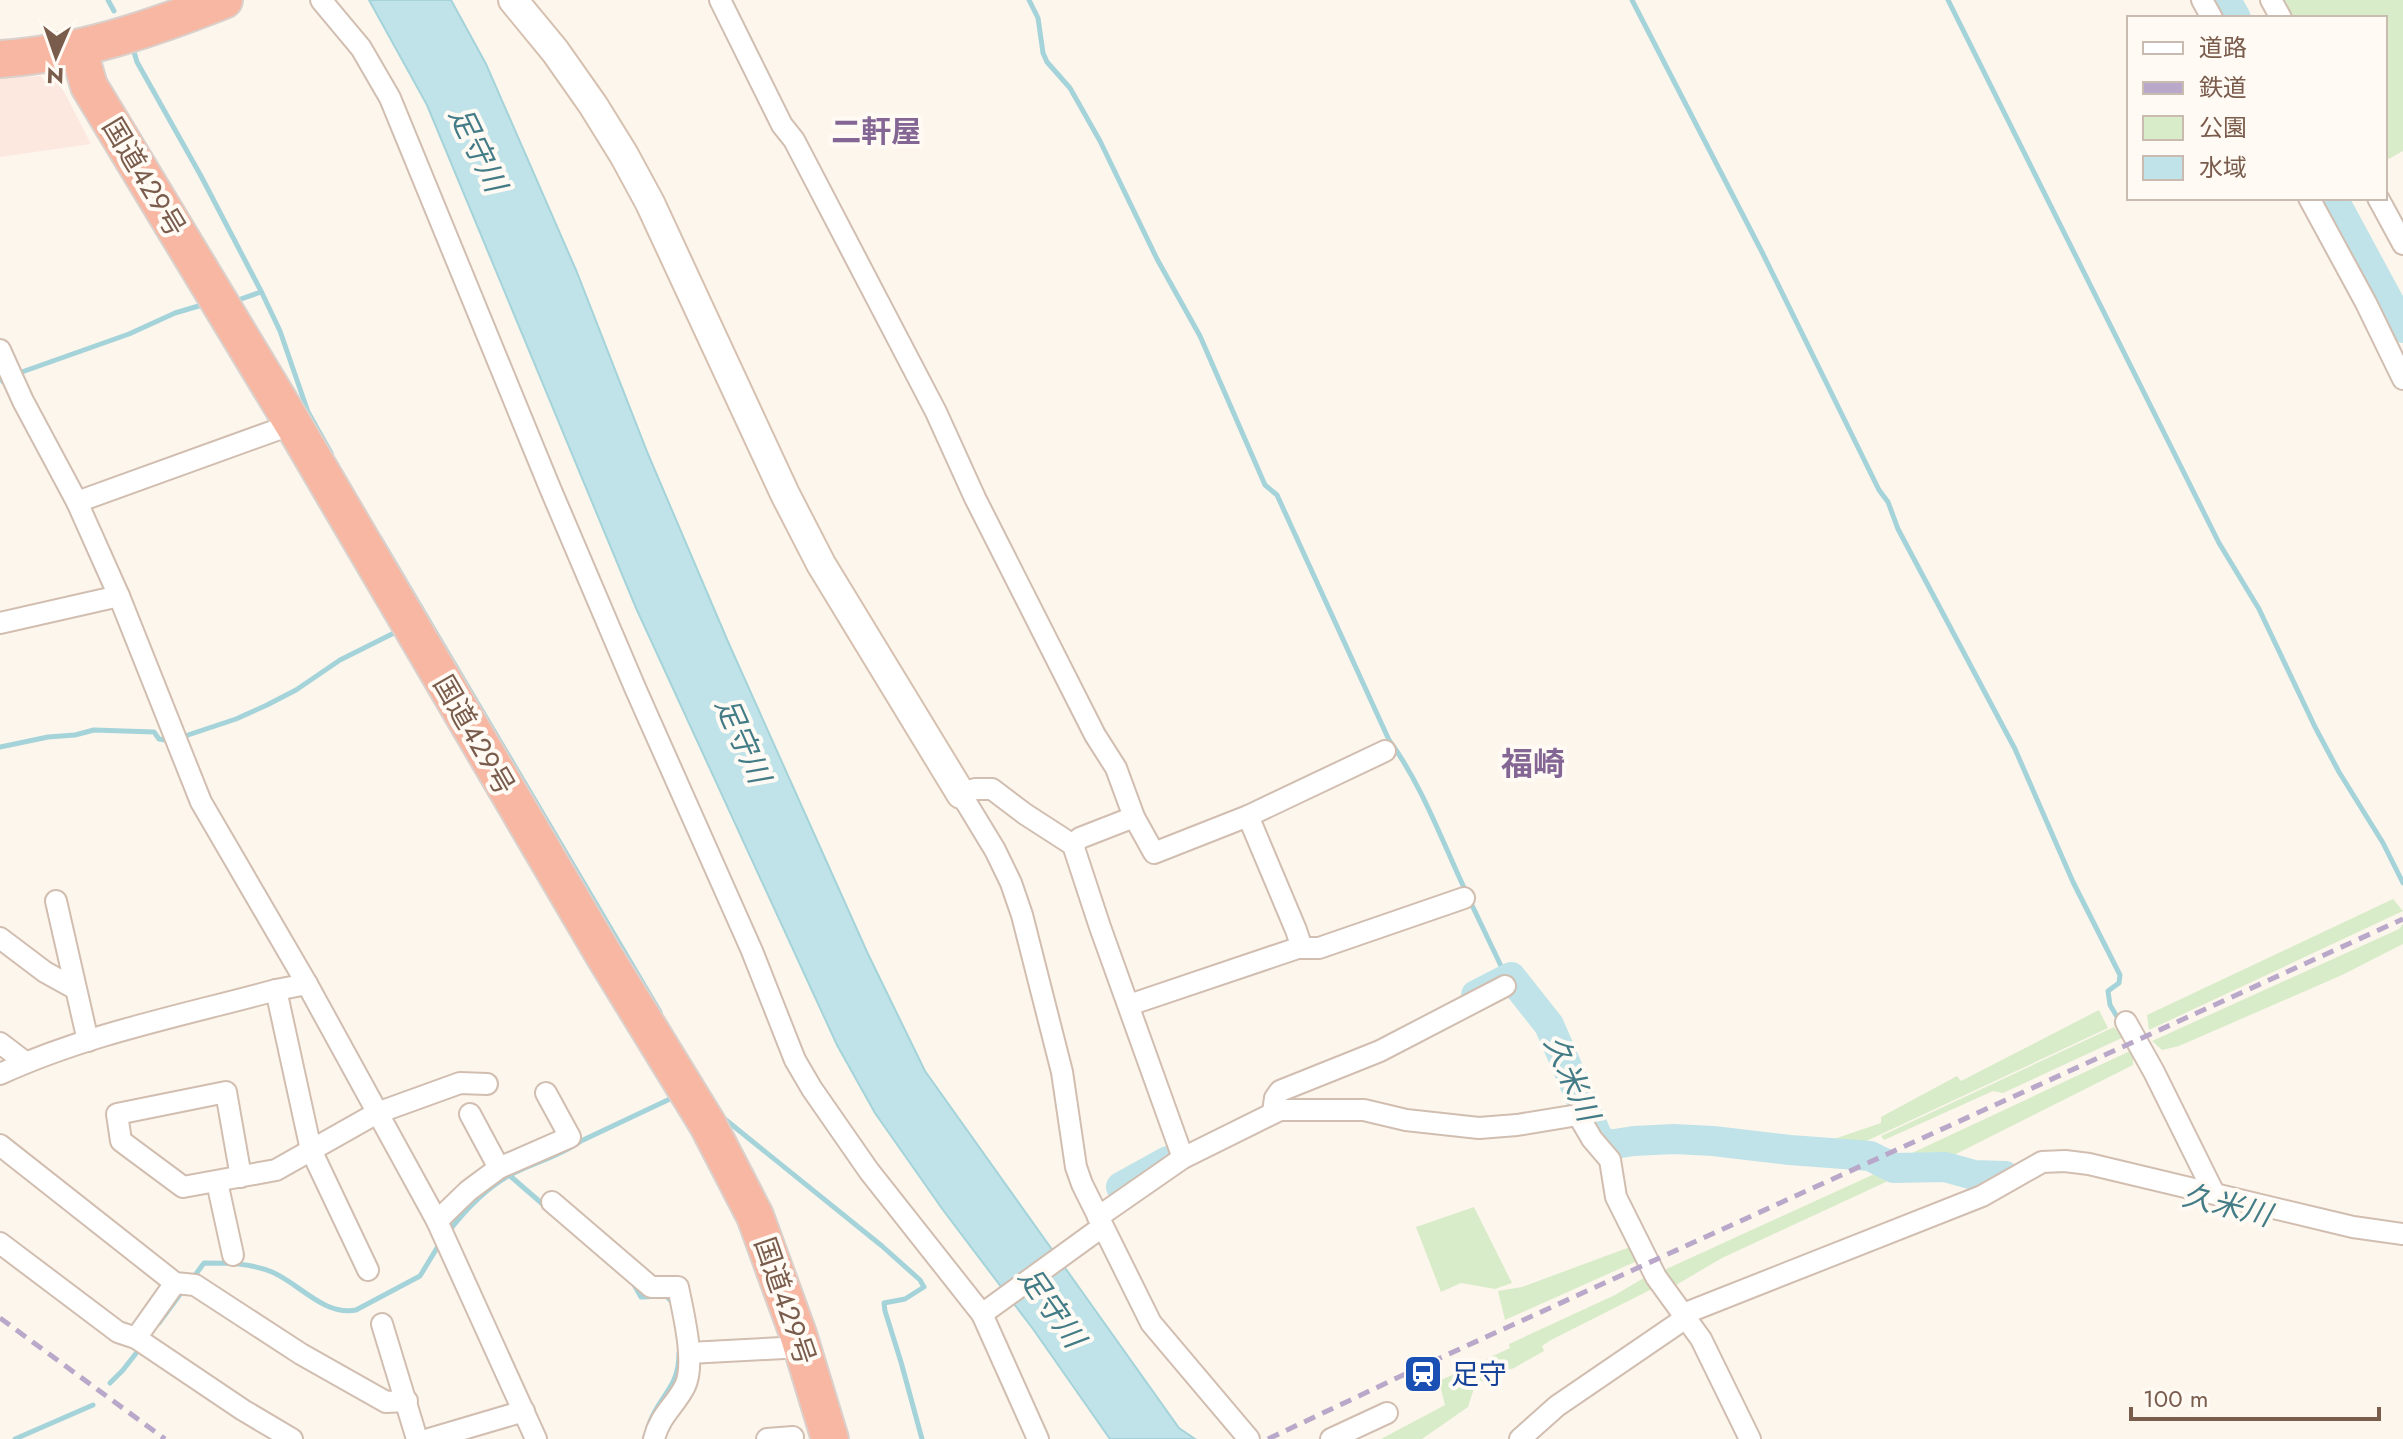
<svg xmlns="http://www.w3.org/2000/svg" width="2403" height="1439" viewBox="0 0 2403 1439" font-family="Jost,'Noto Sans JP',sans-serif">
<style>
.commercial{fill:#fde8e0}
.green{fill:#d8ecc9}
.water{fill:#bfe3e8;stroke:#a5d3da;stroke-width:2}
.lines{fill:none;stroke-linecap:round;stroke-linejoin:round}
.stream{stroke:#a5d3da;stroke-width:5}
.river{stroke:#bfe3e8;stroke-width:30}
.street-casing{stroke:#d1beb0;stroke-width:24}
.secondary-casing{stroke:#d6c0b0;stroke-width:32}
.highway-casing{stroke:#dad1cd;stroke-width:40}
.street{stroke:#fff;stroke-width:20}
.secondary{stroke:#fff;stroke-width:28}
.highway{stroke:#f7b7a3;stroke-width:36}
.rail{stroke:#b9a8c9;stroke-width:5;stroke-dasharray:12 8;stroke-linecap:butt}
.labels{text-anchor:middle;dominant-baseline:central;stroke-width:8;stroke-linejoin:round;paint-order:stroke}
.street-label{font-size:28px;fill:#7a5c4d;stroke:#fffaf3}
.transit-label{font-size:28px;fill:#164399;stroke:#fffaf3;text-anchor:start}
.neighbourhood-label{font-size:30px;font-weight:bold;fill:#846695;stroke:#fffaf3}
.water-label{font-size:30px;font-style:italic;fill:#437c86;stroke:#fffaf3}
.quarter-label{font-size:32px;font-weight:bold;fill:#846695;stroke:#fffaf3}
</style>
<rect width="100%" height="100%" fill="#fdf6ec"/>
<!-- commercial -->
<path class="commercial" d="M21,75L22,77L41,76L44,81L58,80L91,144L0,157V77Z"/>
<!-- green -->
<g class="green">
<path d="M2284,0H2403V151L2385,161V18H2294Z"/>
<path d="M2393,899L2403,911L2149,1030L2147,1015Z"/>
<path d="M2403,924V944L2342,975L2179,1046L2162,1050L2152,1041L2399,929Z"/>
<path d="M2099,1010L2108,1028L1858,1145L1822,1143L1881,1123V1117L1957,1076L1961,1081Z"/>
<path d="M2114,1027L2124,1037L2003,1093L1993,1091L1884,1140L1881,1136Z"/>
<path d="M2130,1051L2133,1058V1065L1946,1159C1929,1157 1912,1165 1897,1160Z"/>
<path d="M1881,1171L1901,1175L1722,1258L1671,1288L1662,1271Z"/>
<path d="M1474,1207L1512,1283L1495,1289L1461,1283L1441,1292L1416,1227Z"/>
<path d="M1630,1247L1637,1261L1505,1320L1498,1291L1522,1287Z"/>
<path d="M1647,1276L1654,1288L1551,1340L1542,1346L1544,1351L1514,1368L1487,1377L1474,1388L1468,1407L1422,1439H1381L1445,1405L1439,1381L1510,1348L1509,1344L1615,1295Z"/>
</g>
<!-- water -->
<path class="water" d="M369,0H451L486,64L576,270L648,454L729,644L868,954L925,1071L1179,1428L1195,1439H1110L1033,1329L943,1210L875,1113L837,1045L636,608L427,105Z"/>
<g class="lines">
<!-- stream -->
<g class="stream">
<path d="M108,0L114,11"/>
<path d="M1029,0L1038,18L1043,53L1047,62L1070,88L1100,141L1157,259L1200,336L1265,485L1277,495L1389,740C1422,785 1442,841 1466,892"/>
<path d="M1632,0L1763,254L1879,490L1888,502L1898,529L2015,749L2073,882L2120,975L2119,983L2108,991L2110,1005L2119,1020"/>
<path d="M1948,0L2219,543L2259,609L2315,727L2339,772L2383,843L2403,883"/>
<path d="M134,52L137,62L201,176L262,293L280,331L308,412L331,453"/>
<path d="M238,300L261,292"/>
<path d="M19,373L129,334L175,313L202,305"/>
<path d="M0,376L3,382"/>
<path d="M380,538L660,1012"/>
<path d="M185,736L236,719L267,705L296,690L340,660L396,632"/>
<path d="M0,747L48,737L75,735L94,730L154,732L159,739L165,740"/>
<path d="M1470,901L1502,968L1511,977"/>
<path d="M721,1116L882,1246L920,1280L924,1287L905,1299L884,1303L885,1311L901,1362L922,1439"/>
<path d="M509,1175L546,1207"/>
<path d="M449,1231C466,1209 484,1190 508,1176C532,1163 559,1157 581,1141L672,1098"/>
<path d="M193,1278L204,1263C227,1263 251,1263 272,1272C300,1284 324,1316 356,1310L420,1276L440,1243"/>
<path d="M632,1281L641,1297L666,1296L674,1304"/>
<path d="M159,1323L184,1289"/>
<path d="M110,1383L123,1370L141,1347"/>
<path d="M648,1427C658,1395 679,1390 679,1353"/>
<path d="M15,1439L93,1405"/>
</g>
<!-- river -->
<g class="river">
<path d="M2226,0L2236,18"/>
<path d="M2333,198L2403,328"/>
<path d="M1476,995L1511,977L1549,1025L1598,1138L1608,1145L1634,1141L1674,1139L1713,1141L1790,1150L1870,1156L1894,1168L1945,1167L1974,1175L2005,1176"/>
<path d="M1121,1187L1168,1161"/>
</g>
<defs>
<g id="street">
<path d="M321,0L361,48L390,98L550,488L636,690L752,951L795,1060L812,1089L869,1171L982,1314L1038,1439"/>
<path d="M720,0L782,125L794,140L936,412L975,498L1095,735L1116,768L1134,817L1154,853L1248,816L1385,751"/>
<path d="M2202,0L2212,18"/>
<path d="M2271,0L2281,18"/>
<path d="M2309,198L2366,303L2403,379"/>
<path d="M2378,198L2403,244"/>
<path d="M0,350L23,401L77,502L119,596L201,802L307,984L437,1221L536,1439"/>
<path d="M77,502L293,424"/>
<path d="M0,623L119,596"/>
<path d="M1248,816L1296,930L1302,948"/>
<path d="M1073,845L1080,838L1134,817"/>
<path d="M56,901L88,1041"/>
<path d="M0,938L45,972L74,988"/>
<path d="M276,990L311,1150L368,1270"/>
<path d="M1129,1005L1298,948H1319L1464,898"/>
<path d="M2126,1022L2154,1072L2214,1193"/>
<path d="M0,1043L25,1062"/>
<path d="M0,1074C87,1034 184,1015 276,990L307,984"/>
<path d="M1273,1112L1275,1098L1280,1091L1380,1051L1505,986"/>
<path d="M470,1114L499,1168"/>
<path d="M0,1145L175,1283L195,1285L301,1354L386,1402L407,1401"/>
<path d="M1183,1158L1100,927L1073,845L1025,814L992,789H975L961,794L995,850L1011,883L1022,915L1062,1072L1076,1167L1082,1184L1151,1323L1249,1439"/>
<path d="M241,1177L226,1092L117,1114L121,1141L183,1187L276,1170L377,1113L460,1083L487,1084"/>
<path d="M217,1182L233,1255"/>
<path d="M552,1202L651,1287H678C683,1312 696,1363 685,1386C675,1406 660,1415 654,1439"/>
<path d="M1098,1217L1183,1158L1280,1110H1364L1406,1120L1479,1128L1517,1125L1578,1115L1592,1139L1610,1160L1616,1197L1656,1277L1701,1339L1750,1439"/>
<path d="M437,1221L468,1191L499,1168L570,1137L546,1093"/>
<path d="M0,1243L118,1332L136,1338L243,1410L292,1439"/>
<path d="M982,1314L1102,1227"/>
<path d="M382,1324L417,1439"/>
<path d="M136,1338L175,1283"/>
<path d="M689,1353L802,1347"/>
<path d="M429,1439L524,1411"/>
<path d="M767,1439L793,1437"/>
<path d="M1331,1439L1387,1413"/>
<path d="M1520,1439L1557,1406L1677,1324L1691,1311L1982,1196L2042,1162L2065,1161L2089,1164L2353,1227L2403,1234"/>
</g>
<path id="secondary" d="M513,0L555,51L593,105L624,155L650,203L785,494L821,564L961,794"/>
<g id="highway">
<path d="M78,48L89,86L293,424L605,957L708,1125L755,1216L798,1334L830,1439"/>
<path d="M0,59C78,54 151,29 224,0"/>
</g>
</defs>
<!-- street casing -->
<use href="#street" class="street-casing"/>
<!-- secondary casing -->
<use href="#secondary" class="secondary-casing"/>
<!-- highway casing -->
<use href="#highway" class="highway-casing"/>
<!-- street -->
<use href="#street" class="street"/>
<!-- secondary -->
<use href="#secondary" class="secondary"/>
<!-- highway -->
<use href="#highway" class="highway"/>
<!-- rail -->
<g class="rail">
<path d="M0,1318L165,1439"/>
<path d="M1268,1439L1418,1368L2403,919"/>
</g>
</g>
<!-- icons -->
<defs>
<symbol id="station-square" viewBox="-11 -11 22 22"><rect x="-9" y="-9" width="18" height="18" rx="4" fill="#1a4fb4" stroke="#fffaf3"/><path d="M-3-6H3Q5-6 5-4V2Q5 4 3 4L4.5 6H3L1.5 4h-3L-3 6H-4.5L-3 4Q-5 4-5 2V-4Q-5-6-3-6ZM-3.5-4v3h7v-3ZM-3.5 1v1.5H-2V1ZM2 1v1.5H3.5V1Z" fill="#fff"/></symbol>
</defs>
<g fill-rule="evenodd">
<use href="#station-square" x="1401" y="1352" width="44" height="44"/>
</g>
<g class="labels">
<!-- street labels -->
<g class="street-label">
<text transform="translate(144 177) rotate(59)">国道429号</text>
<text transform="translate(474 735) rotate(60)">国道429号</text>
<text transform="translate(785 1301) rotate(71)">国道429号</text>
</g>
<!-- transit labels -->
<g class="transit-label">
<text x="1451" y="1374">足守</text>
</g>
<!-- neighbourhood labels -->
<g class="neighbourhood-label">
<text x="876" y="131">二軒屋</text>
</g>
<!-- water labels -->
<g class="water-label">
<text transform="translate(478 149) rotate(64)">足守川</text>
<text transform="translate(743 740) rotate(66)">足守川</text>
<text transform="translate(1572 1078) rotate(66)">久米川</text>
<text transform="translate(2227 1205) rotate(14)">久米川</text>
<text transform="translate(1052 1307) rotate(55)">足守川</text>
</g>
<!-- quarter labels -->
<g class="quarter-label">
<text x="1533" y="764">福崎</text>
</g>
</g>
<!-- legend -->
<rect x="2127" y="16" width="260" height="184" fill="#fffaf3" stroke="#cabbb1" stroke-width="2"/>
<rect x="2143" y="42" width="40" height="12" fill="#ffffff" stroke="#cabbb1" stroke-width="2"/>
<text x="2199" y="56" font-size="24" fill="#7a5c4d">道路</text>
<rect x="2143" y="82" width="40" height="12" fill="#b9a8c9" stroke="#cabbb1" stroke-width="2"/>
<text x="2199" y="96" font-size="24" fill="#7a5c4d">鉄道</text>
<rect x="2143" y="116" width="40" height="24" fill="#d8ecc9" stroke="#cabbb1" stroke-width="2"/>
<text x="2199" y="136" font-size="24" fill="#7a5c4d">公園</text>
<rect x="2143" y="156" width="40" height="24" fill="#bfe3e8" stroke="#cabbb1" stroke-width="2"/>
<text x="2199" y="176" font-size="24" fill="#7a5c4d">水域</text>
<!-- north arrow -->
<g transform="translate(56 56) rotate(182)" stroke="#fffaf3" stroke-width="6" paint-order="stroke">
<path d="M0-6L14 30L0 20L-14 30Z" fill="#7a5c4d"/>
<text y="-12" font-size="22" font-weight="bold" text-anchor="middle" fill="#7a5c4d">N</text>
</g>
<!-- scale -->
<path d="M2131 1407v12h248v-12" fill="none" stroke="#7a5c4d" stroke-width="4"/>
<text x="2143" y="1407" font-size="24" fill="#7a5c4d" stroke="#fffaf3" stroke-width="6" paint-order="stroke">100 m</text>
</svg>
